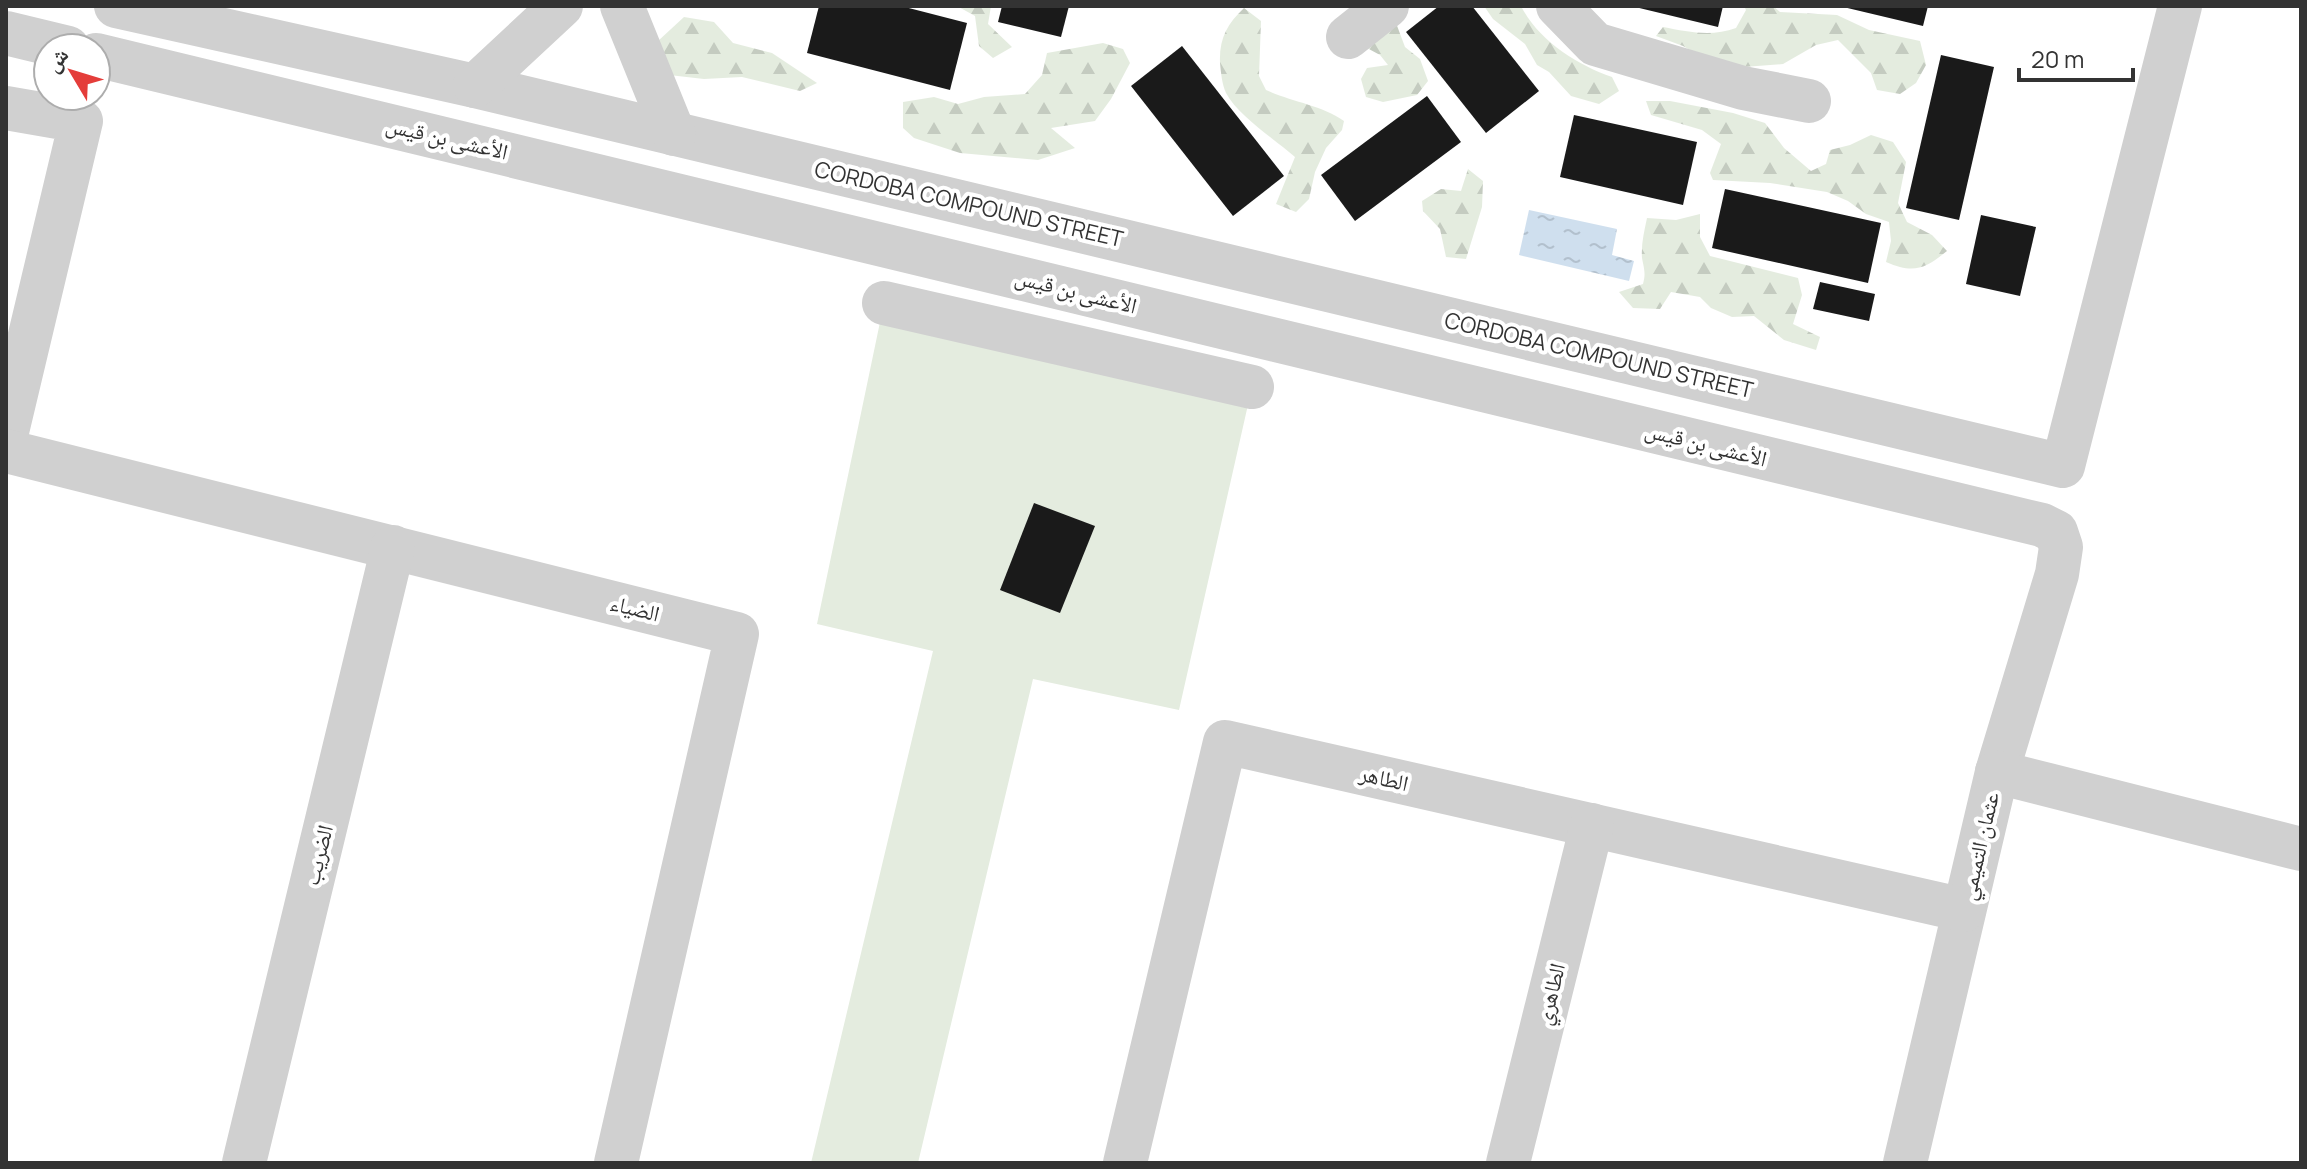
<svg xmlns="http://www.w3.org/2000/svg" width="2307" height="1169" viewBox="0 0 2307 1169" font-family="Manrope,'Noto Naskh Arabic',sans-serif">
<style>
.forest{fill:url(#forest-firs)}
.green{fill:#e4ecdf}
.water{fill:url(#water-ripples)}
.building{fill:#1a1a1a}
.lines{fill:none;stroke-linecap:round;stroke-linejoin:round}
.minor{stroke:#d0d0d0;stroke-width:44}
.labels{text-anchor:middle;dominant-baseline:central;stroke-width:8;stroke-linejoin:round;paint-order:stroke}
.street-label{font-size:22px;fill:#333;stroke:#fff}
</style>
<defs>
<pattern id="forest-firs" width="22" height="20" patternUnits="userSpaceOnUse" patternTransform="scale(2)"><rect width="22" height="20" fill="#e4ecdf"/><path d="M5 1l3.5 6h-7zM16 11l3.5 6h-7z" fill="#c4cbc0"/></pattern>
<pattern id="water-ripples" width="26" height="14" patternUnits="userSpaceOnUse" patternTransform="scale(2)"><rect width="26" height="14" fill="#cfdfee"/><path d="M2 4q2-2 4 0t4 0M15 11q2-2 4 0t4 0" fill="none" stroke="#b2c0cd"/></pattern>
</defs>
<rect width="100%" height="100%" fill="#fff"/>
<!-- forest -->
<g class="forest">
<path d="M957,6H991L988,24L1012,47L993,58L979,46L975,16Z"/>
<path d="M1484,6H1521C1538,40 1577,65 1612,77L1619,91L1599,104L1571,96L1549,72L1537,65L1525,44L1493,19Z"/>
<path d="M1744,6H1773L1780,12L1837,15L1869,30L1920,41L1926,65L1916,83L1900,94L1877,90L1871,73L1838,40L1816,45L1783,64L1744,67L1707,60L1683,46L1656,36L1663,27C1688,32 1712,37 1736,28L1746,10Z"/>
<path d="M1244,8L1261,21L1259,76L1266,90C1292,102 1321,105 1344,121L1342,130L1326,148L1315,172L1309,199L1296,212L1276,204L1295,157C1276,140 1238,116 1226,93C1222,84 1221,73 1220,63C1219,39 1227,24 1244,8Z"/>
<path d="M684,17L714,22L733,43L772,53L817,83L800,91L742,77L704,79L669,75L658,41Z"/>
<path d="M1396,23L1405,47L1420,59L1428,81L1417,95L1383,102L1366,97L1361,79L1367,68L1388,65L1380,55L1367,48Z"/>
<path d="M1103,43L1123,49L1130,63L1111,99L1095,121L1051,128L1075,148L1038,160L960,153L914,138L903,128V102L934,97L958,104L984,97L1025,94L1042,75L1047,53Z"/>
<path d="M1646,101H1670L1733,113L1765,123L1784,148L1811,171L1826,164L1830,150L1850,145L1871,135L1893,142L1906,162L1898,203L1907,222L1932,235L1947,251C1925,269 1914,274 1886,262L1891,241L1889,222L1866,214L1848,201L1827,192L1770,183L1713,180L1710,173L1721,144L1702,130L1651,115Z"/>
<path d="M1468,169L1483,181L1482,207L1466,259L1446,257L1440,229L1423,211L1422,201L1441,189L1461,191Z"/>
<path d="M1700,214V237L1710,256L1798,278L1802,295L1793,324L1820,337L1816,350L1784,340L1754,316L1732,317L1711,308L1700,297L1671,292L1660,309L1633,308L1619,292L1643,284C1646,273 1644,269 1642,258C1641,245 1644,232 1647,218L1676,220Z"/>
</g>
<!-- green -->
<path class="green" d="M884,303L1252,387L1179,710L1033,679L918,1163H811L933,651L817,624Z"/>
<!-- water -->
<path class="water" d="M1529,210L1617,229L1612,255L1634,261L1629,281L1519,255Z"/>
<!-- building -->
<g class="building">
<path d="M819,6H901L967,23L950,90L807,53Z"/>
<path d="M1002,6H1069L1061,37L998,22Z"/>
<path d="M1439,6H1472L1539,91L1486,133L1406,32Z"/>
<path d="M1631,6H1723L1718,27Z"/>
<path d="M1839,6H1928L1923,26Z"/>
<path d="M1182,46L1284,176L1233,216L1131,86Z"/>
<path d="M1941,55L1994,67L1959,220L1906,208Z"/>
<path d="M1427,96L1461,142L1355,221L1321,175Z"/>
<path d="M1574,115L1697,142L1683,205L1560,177Z"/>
<path d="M1725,189L1881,223L1868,283L1712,248Z"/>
<path d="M1981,215L2036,227L2020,296L1966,284Z"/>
<path d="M1820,282L1875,294L1869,321L1813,309Z"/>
<path d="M1034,503L1095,526L1060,613L1000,590Z"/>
</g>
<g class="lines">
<!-- minor -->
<g class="minor">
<path d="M116,6L475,86L2063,466L2180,6"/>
<path d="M622,6L674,134"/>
<path d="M1558,6L1595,44L1743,88L1809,101"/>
<path d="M6,33L68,48"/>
<path d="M1348,37L1387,6"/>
<path d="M96,55L2042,525L2056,532L2061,547L2057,574L1997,772L1905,1163"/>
<path d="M475,86L561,6"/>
<path d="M6,108L81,121L6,436"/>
<path d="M884,303L1252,387"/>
<path d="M6,451L737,634L616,1163"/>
<path d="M1997,772L2301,849"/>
<path d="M244,1163L393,547"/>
<path d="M1125,1163L1225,742L1964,910"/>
<path d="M1508,1163L1592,825"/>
</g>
</g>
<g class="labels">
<!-- street labels -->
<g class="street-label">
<text transform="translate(447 138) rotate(13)">الأعشى بن قيس</text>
<text transform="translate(969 204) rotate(13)">CORDOBA COMPOUND STREET</text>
<text transform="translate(1076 291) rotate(14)">الأعشى بن قيس</text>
<text transform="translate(1599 355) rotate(13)">CORDOBA COMPOUND STREET</text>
<text transform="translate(1706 444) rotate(14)">الأعشى بن قيس</text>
<text transform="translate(635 608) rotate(14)">الضياء</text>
<text transform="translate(1384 778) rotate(13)">الطاهر</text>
<text transform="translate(1979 846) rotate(-77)">عثمان التميمي</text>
<text transform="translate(318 855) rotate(-76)">الضريب</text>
<text transform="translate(1550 994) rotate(-76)">الطاهري</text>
</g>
</g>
<!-- border -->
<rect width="2307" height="1169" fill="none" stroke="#333333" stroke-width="16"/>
<!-- north arrow -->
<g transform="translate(72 72) rotate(308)"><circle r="38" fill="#ffffff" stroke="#adadad" stroke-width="2"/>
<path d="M0-6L14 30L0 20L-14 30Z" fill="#e43d3a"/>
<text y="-12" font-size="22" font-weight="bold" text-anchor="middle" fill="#333333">ش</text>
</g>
<!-- scale -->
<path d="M2019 68v12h114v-12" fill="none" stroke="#333333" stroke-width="4"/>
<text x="2031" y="68" font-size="24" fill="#333333" stroke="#ffffff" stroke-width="6" paint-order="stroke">20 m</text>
</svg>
